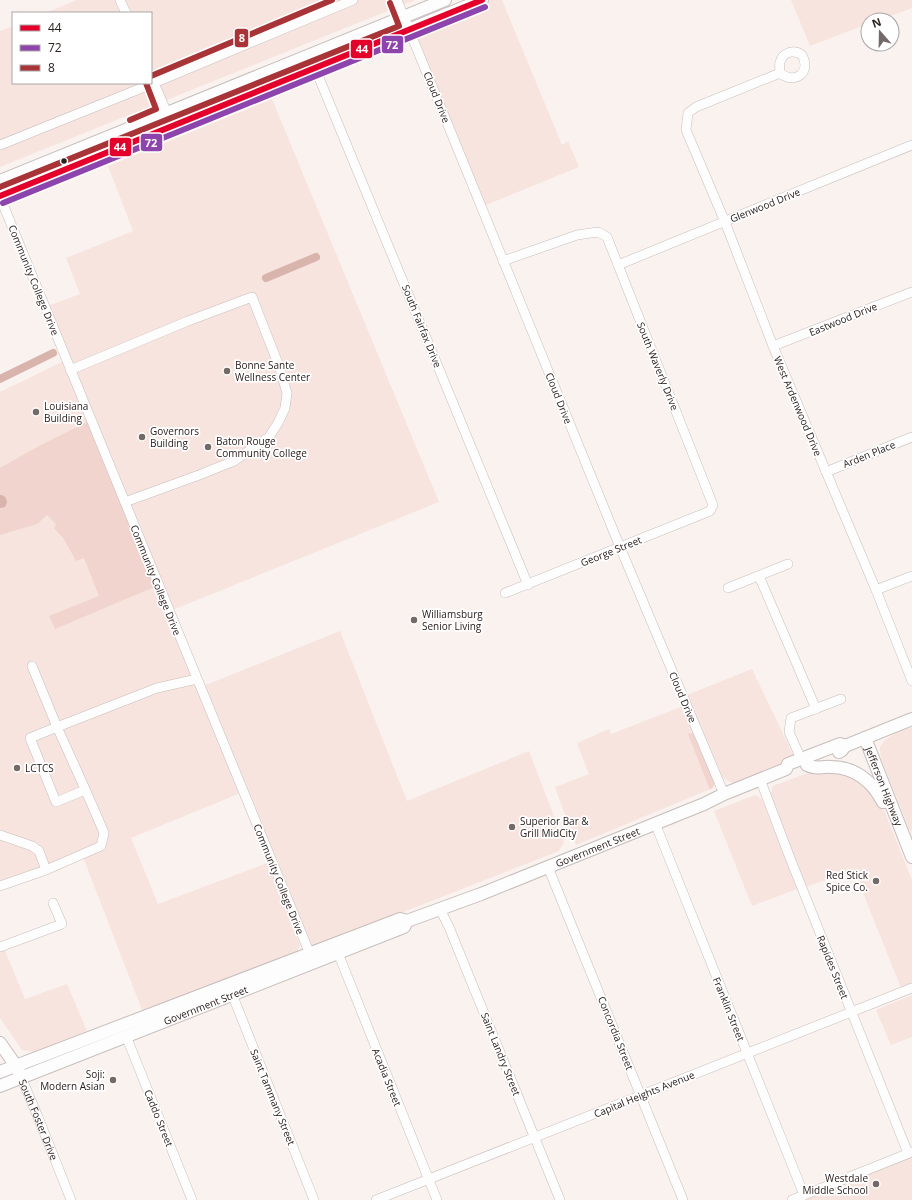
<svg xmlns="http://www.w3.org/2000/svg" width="912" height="1200" viewBox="0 0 912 1200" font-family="'Open Sans',sans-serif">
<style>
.built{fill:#f7e4df}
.green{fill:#f1d4cd}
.water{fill:#d8b4ac}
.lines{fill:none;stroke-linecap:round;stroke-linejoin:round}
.canal{stroke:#d8b4ac;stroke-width:8}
.minor-casing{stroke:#c6bebc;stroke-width:10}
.major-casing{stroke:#c6bebc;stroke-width:14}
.minor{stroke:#fefdfd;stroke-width:9}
.major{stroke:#fefdfd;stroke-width:12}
.bus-1-casing{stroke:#fff;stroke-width:9}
.bus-2-casing{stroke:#fff;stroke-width:9}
.bus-3-casing{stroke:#fff;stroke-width:9}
.bus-1{stroke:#e4002b;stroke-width:6}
.bus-2{stroke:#8e44ad;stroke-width:6}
.bus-3{stroke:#a83438;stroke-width:6}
.bus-dot{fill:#2a201e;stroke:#fff;stroke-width:1.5}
.poi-dot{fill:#736a67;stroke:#fff;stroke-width:1.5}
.labels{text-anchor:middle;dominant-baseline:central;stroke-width:3.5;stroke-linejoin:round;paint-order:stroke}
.street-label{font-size:10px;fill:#2a201e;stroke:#fff}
.poi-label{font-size:10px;fill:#2a201e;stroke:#fff;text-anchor:start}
.line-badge{stroke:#fff;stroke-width:1.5}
.badge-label{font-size:11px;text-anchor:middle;font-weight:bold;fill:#fff}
</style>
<rect width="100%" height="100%" fill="#faf2ef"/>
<!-- built -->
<g class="built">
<path d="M77,0H415L0,167V31L13,26V83H151V13H45Z"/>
<path d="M482,0H502L562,145L568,141L579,167L481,207L409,30Z"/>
<path d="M791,0H912V8L880,20H868V24L810,46Z"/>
<path d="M272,99L439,502L170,611L201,687L340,631L407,801L529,751L564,842L559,851L319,945H306L243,792L131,838L158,904L267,863L300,945L296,955L189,994L142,1010L83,857L0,886V392L66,360L45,307L80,294L66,258L133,231L108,166Z"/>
<path d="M752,669L795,759L734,784L723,778L687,695Z"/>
<path d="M683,706L714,784L713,788L576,845L555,787L589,774L577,743L609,729L611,734Z"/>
<path d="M912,727V831H910L881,758L880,751V747L885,740L899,731Z"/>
<path d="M810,772L843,773L859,780L880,800L912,880V984L901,988L854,870L806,887L770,796L773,786Z"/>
<path d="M755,795L762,799L797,889L752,906L714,811Z"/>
<path d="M3,946L25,999L67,984L87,1031L34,1052L22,1050L0,1018V947Z"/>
<path d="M912,995V1037L891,1045L876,1010Z"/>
<path d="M912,1156V1200H802Z"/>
</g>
<!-- green -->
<g class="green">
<path d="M91,420L159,585L55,629L49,616L99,596L84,558L76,561L64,539L54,528L56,524L47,515L37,524L0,535V468L39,446Z"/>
<path d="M691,733L694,734L714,781V786L710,790L688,734Z"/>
</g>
<!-- water -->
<path class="water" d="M0,495C5,495 6,498 7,502L5,507L0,508Z"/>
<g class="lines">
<!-- canal -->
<g class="canal">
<path d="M266,278L316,257"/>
<path d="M0,379L53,353"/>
</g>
<defs>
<g id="minor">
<path d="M120,0L126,13"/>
<path d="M397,0L620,547L724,794"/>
<path d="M315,68L528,585"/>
<path d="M780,73C794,85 812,73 802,55C794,49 783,52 780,62C779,65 780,69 780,73L696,107L688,113L686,130L725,222L773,346L876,590L912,681"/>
<path d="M151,76L167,113"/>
<path d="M0,145L154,83L353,0"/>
<path d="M0,197L312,959"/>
<path d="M503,261L577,235L598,232L607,237L713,505L710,511L505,593"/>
<path d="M618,265L912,145"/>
<path d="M773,346L912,292"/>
<path d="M70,370L188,321L252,297L279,366L287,393L285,408L278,423L269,437L234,461L199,475L125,502"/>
<path d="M826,472L912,437"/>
<path d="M759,576L816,709"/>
<path d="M728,588L788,564"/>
<path d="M876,590L912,576"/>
<path d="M32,666L57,727L157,688L197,679"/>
<path d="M801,759L789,732L791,718L841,699"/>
<path d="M760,779L790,858L908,1153"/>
<path d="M655,823L804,1195"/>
<path d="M0,835L32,846L39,851L46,870"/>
<path d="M548,867L683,1200"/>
<path d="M0,886L46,870L101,846L104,833C89,797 73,762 57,727L30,738L56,802L85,790"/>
<path d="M440,909L449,927L560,1200"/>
<path d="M0,947L62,924L53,903"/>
<path d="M338,953L437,1200"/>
<path d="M232,994L314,1200"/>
<path d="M126,1036L192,1200"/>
<path id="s1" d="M21,1077L38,1117L71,1200"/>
<path d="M376,1200L912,988"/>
<path d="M792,1200L912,1152"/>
</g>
<g id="major">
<path d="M0,181L445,0"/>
<path d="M0,196L482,0"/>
<path id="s2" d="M865,738L912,857"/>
<path d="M839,752L842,750L845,746L912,719"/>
<path d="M807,765C817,770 821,766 831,767C855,767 873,782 883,802H885"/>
<path d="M0,1043L16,1066L19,1072"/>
<path id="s3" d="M0,1072L400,919L407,921L481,894L704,804L724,794L786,769L788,764L840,744L845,746"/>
<path id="s4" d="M0,1086L404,927L407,921"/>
</g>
</defs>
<!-- minor casing -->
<use href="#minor" class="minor-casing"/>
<!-- major casing -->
<use href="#major" class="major-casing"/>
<!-- minor -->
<use href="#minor" class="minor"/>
<!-- major -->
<use href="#major" class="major"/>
<defs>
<path id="bus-1" d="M0,196L482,0"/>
<path id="bus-2" d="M3,203L485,7"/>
<g id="bus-3">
<path d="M151,76L332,0"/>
<path d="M130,120L156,109L146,83"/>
<path d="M0,187L399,26L390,3"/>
</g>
</defs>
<!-- bus-1 casing -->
<use href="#bus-1" class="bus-1-casing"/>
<!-- bus-2 casing -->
<use href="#bus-2" class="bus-2-casing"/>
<!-- bus-3 casing -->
<use href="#bus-3" class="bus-3-casing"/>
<!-- bus-1 -->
<use href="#bus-1" class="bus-1"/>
<!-- bus-2 -->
<use href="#bus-2" class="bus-2"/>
<!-- bus-3 -->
<use href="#bus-3" class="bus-3"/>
</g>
<!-- markers -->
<circle class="bus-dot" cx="64" cy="161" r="3.5"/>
<g class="poi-dot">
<circle cx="227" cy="371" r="4"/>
<circle cx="36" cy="412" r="4"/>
<circle cx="142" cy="437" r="4"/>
<circle cx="208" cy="447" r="4"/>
<circle cx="414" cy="620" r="4"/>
<circle cx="17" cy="768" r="4"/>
<circle cx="512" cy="827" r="4"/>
<circle cx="876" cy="881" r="4"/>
<circle cx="113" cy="1080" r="4"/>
<circle cx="876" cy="1184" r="4"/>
</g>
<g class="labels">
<!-- street labels -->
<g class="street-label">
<text transform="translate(437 97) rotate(68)">Cloud Drive</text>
<text transform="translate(765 205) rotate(-22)">Glenwood Drive</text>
<text transform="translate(34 280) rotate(68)">Community College Drive</text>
<text transform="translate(843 319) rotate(-22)">Eastwood Drive</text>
<text transform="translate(422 326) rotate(68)">South Fairfax Drive</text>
<text transform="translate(658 366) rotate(68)">South Waverly Drive</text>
<text transform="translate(559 398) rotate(68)">Cloud Drive</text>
<text transform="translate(798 406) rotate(67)">West Ardenwood Drive</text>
<text transform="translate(869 454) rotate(-22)">Arden Place</text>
<text transform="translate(611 551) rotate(-22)">George Street</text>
<text transform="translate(156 580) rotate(68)">Community College Drive</text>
<text transform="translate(683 697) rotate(67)">Cloud Drive</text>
<text stroke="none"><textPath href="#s2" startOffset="52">Jefferson Highway</textPath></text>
<text stroke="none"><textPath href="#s3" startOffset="640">Government Street</textPath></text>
<text transform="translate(279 879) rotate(68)">Community College Drive</text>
<text transform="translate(833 967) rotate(68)">Rapides Street</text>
<text stroke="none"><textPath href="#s4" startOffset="221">Government Street</textPath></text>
<text transform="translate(729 1009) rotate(68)">Franklin Street</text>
<text transform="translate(616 1033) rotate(68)">Concordia Street</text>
<text transform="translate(501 1054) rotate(68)">Saint Landry Street</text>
<text transform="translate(387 1077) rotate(68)">Acadia Street</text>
<text transform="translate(644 1094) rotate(-22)">Capital Heights Avenue</text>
<text transform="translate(273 1097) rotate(68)">Saint Tammany Street</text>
<text transform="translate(159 1118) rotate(68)">Caddo Street</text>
<text stroke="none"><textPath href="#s1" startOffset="46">South Foster Drive</textPath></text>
</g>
<!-- poi labels -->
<g class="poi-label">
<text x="235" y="365">Bonne Sante<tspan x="235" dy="12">Wellness Center</tspan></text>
<text x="44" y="406">Louisiana<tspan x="44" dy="12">Building</tspan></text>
<text x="150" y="431">Governors<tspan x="150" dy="12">Building</tspan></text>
<text x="216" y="441">Baton Rouge<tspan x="216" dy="12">Community College</tspan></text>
<text x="422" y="614">Williamsburg<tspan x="422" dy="12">Senior Living</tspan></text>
<text x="25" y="768">LCTCS</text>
<text x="520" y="821">Superior Bar &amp;<tspan x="520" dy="12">Grill MidCity</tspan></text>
<text x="868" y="875" text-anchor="end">Red Stick<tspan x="868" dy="12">Spice Co.</tspan></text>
<text x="105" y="1074" text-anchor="end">Soji:<tspan x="105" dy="12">Modern Asian</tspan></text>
<text x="868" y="1178" text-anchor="end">Westdale<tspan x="868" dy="12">Middle School</tspan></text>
</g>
</g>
<g class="line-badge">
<rect x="234" y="28" width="15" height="20" rx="4" fill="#a83438"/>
<rect x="381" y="35" width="23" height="19" rx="4" fill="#8e44ad"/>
<rect x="350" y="39" width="23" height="20" rx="4" fill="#e4002b"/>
<rect x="140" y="133" width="23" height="19" rx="4" fill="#8e44ad"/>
<rect x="109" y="137" width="23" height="20" rx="4" fill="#e4002b"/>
</g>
<g class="badge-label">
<text x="242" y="42">8</text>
<text x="392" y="49">72</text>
<text x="362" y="53">44</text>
<text x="151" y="147">72</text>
<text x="120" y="151">44</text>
</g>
<!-- legend -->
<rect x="12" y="12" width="140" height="72" fill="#ffffff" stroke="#aaa6a5"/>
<rect x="20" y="25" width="20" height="6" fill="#e4002b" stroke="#aaa6a5"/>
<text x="48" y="32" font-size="12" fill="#2a201e">44</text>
<rect x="20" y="45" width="20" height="6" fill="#8e44ad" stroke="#aaa6a5"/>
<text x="48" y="52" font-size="12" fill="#2a201e">72</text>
<rect x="20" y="65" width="20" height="6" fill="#a83438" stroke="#aaa6a5"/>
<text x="48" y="72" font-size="12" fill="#2a201e">8</text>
<!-- north arrow -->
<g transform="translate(880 32) rotate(340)"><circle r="19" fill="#ffffff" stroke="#aaa6a5"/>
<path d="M0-3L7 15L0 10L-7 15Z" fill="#736a67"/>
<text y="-6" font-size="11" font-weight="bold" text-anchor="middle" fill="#2a201e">N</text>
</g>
</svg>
